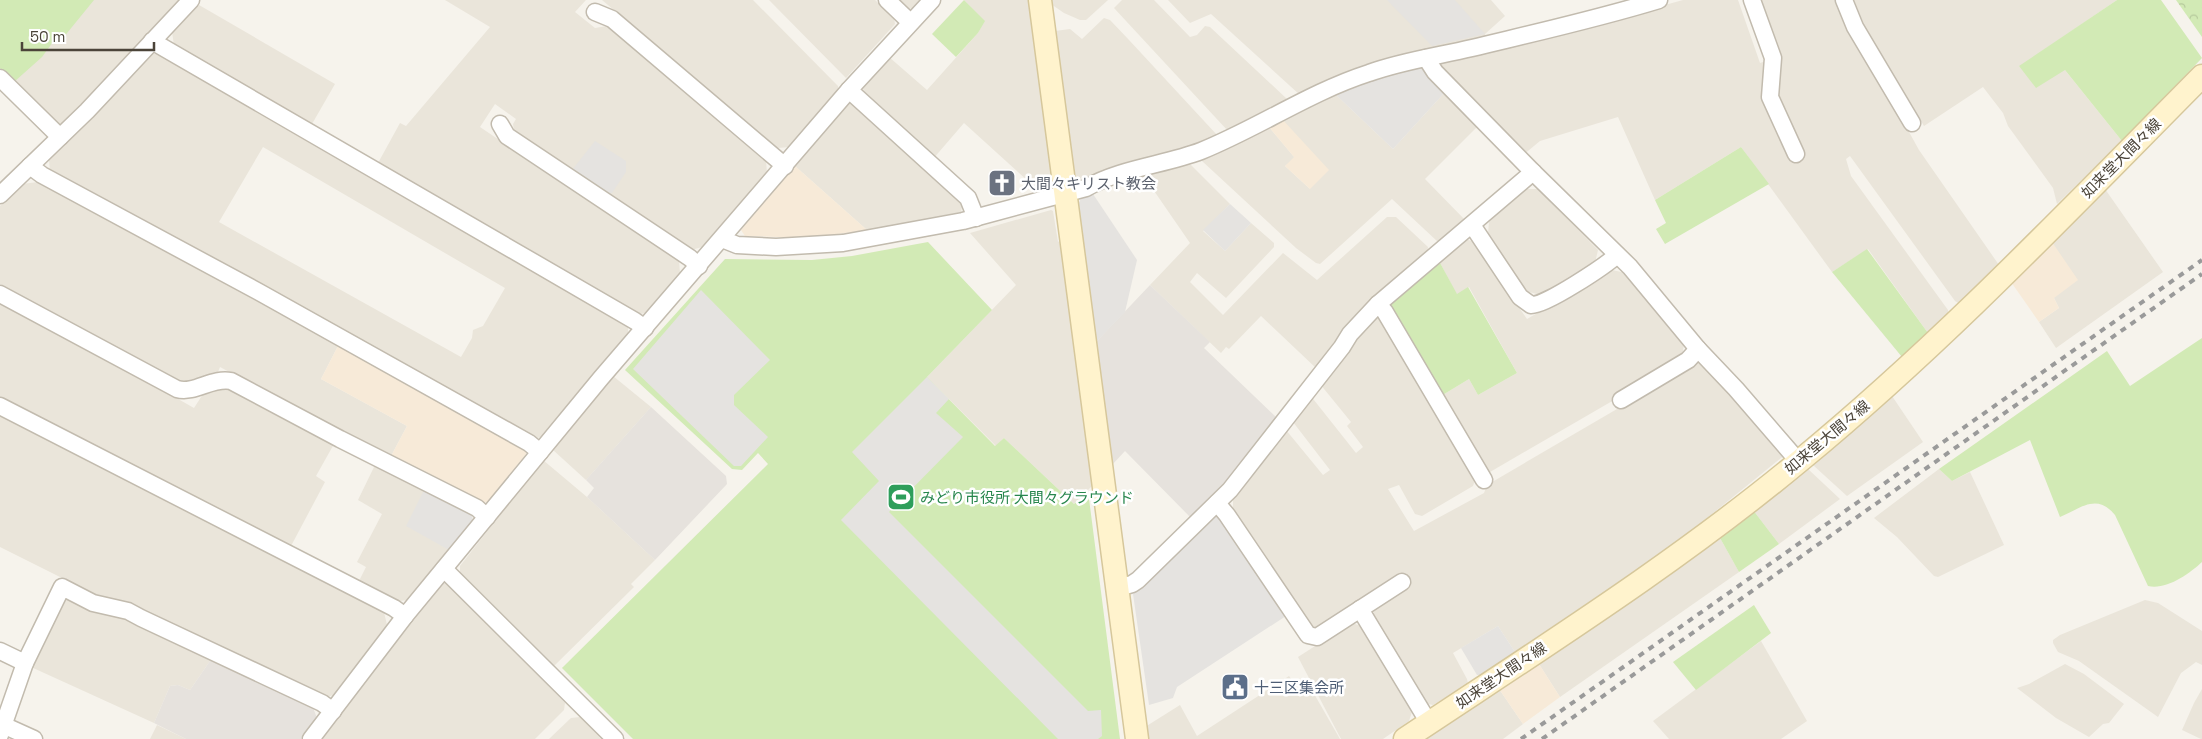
<svg xmlns="http://www.w3.org/2000/svg" width="2202" height="739" viewBox="0 0 2202 739" font-family="'Space Grotesk','Noto Sans JP',sans-serif">
<style>
.residential{fill:#eae5da;fill-rule:evenodd}
.commercial{fill:#f7ead8}
.industrial{fill:#e6e2dd}
.grass{fill:#d2eab5}
.forest{fill:url(#forest-crowns)}
.parking{fill:#e5e3e0}
.lines{fill:none;stroke-linecap:round;stroke-linejoin:round}
.street-casing{stroke:#c2bbae;stroke-width:19}
.secondary-casing{stroke:#d6c79b;stroke-width:25}
.street{stroke:#fff;stroke-width:16}
.secondary{stroke:#fff3cd;stroke-width:22}
.rail{stroke:#9a9a9a;stroke-width:4;stroke-dasharray:6 6;stroke-linecap:butt}
.labels{text-anchor:middle;dominant-baseline:central;stroke-width:5;stroke-linejoin:round;paint-order:stroke}
.street-label{font-size:15px;fill:#4b4439;stroke:#fff}
.worship-label{font-size:15px;fill:#5b616d;stroke:#fff;text-anchor:start}
.leisure-label{font-size:15px;fill:#27864d;stroke:#fff;text-anchor:start}
.service-label{font-size:15px;fill:#4e5e75;stroke:#fff;text-anchor:start}
</style>
<defs>
<pattern id="forest-crowns" width="20" height="18" patternUnits="userSpaceOnUse" patternTransform="scale(1.25)"><rect width="20" height="18" fill="#d2eab5"/><path d="M2 6a3 3 0 1 1 6 0M12 15a3 3 0 1 1 6 0" fill="none" stroke="#b6ca9c"/></pattern>
</defs>
<rect width="100%" height="100%" fill="#f6f3ec"/>
<!-- residential -->
<g class="residential">
<path d="M0,0H181L64,124L56,123L0,68Z"/>
<path d="M445,0H586L575,12L595,28L607,26L766,160L767,174L706,246L691,250L522,136L514,130L513,124L516,119L495,104L480,127L679,261L680,273L647,313L639,314L378,163L400,123L406,126L490,27Z"/>
<path d="M602,0H753L838,86V89L791,147L777,148Z"/>
<path d="M769,0H875L894,18L895,24L846,78Z"/>
<path d="M898,0H921L912,9L906,8Z"/>
<path d="M964,0H1030L1055,181L1049,188L1039,191L964,123L933,159L864,96L863,87L889,57L927,90L978,33L984,21Z"/>
<path d="M1050,0H1108L1086,20H1080L1064,13L1051,4Z"/>
<path d="M1122,0H1154L1190,37L1197,35L1205,26L1210,27L1287,99L1286,102L1228,131L1114,8Z"/>
<path d="M1168,0H1491L1505,16L1485,34L1486,37L1376,62L1340,74L1300,95L1211,14L1190,23Z"/>
<path d="M1683,0H1738L1760,63L1766,61L1761,95L1793,161L1804,156L1775,93L1759,0H1836L1919,150L1999,265L1960,304L1955,301L1850,156L1846,159L1851,176L1948,310V316L1928,333L1868,249L1832,272L1741,147L1655,200L1618,117L1540,141L1523,155L1440,70V63L1506,49Z"/>
<path d="M1854,0H2117L2019,67L2065,70L2122,141L2057,204L2053,188L2008,126L2003,113L1983,87L1924,126L1865,27Z"/>
<path d="M199,5L335,84L312,124L174,45L172,32Z"/>
<path d="M1104,18L1110,20L1129,40L1217,135V137L1187,149L1080,181L1076,180L1055,31L1070,29L1082,39Z"/>
<path d="M152,54H160L628,326V334L542,437L537,438L256,281L50,171L49,160L90,121ZM263,147L505,288L483,326L473,330L472,338L461,357L219,222Z"/>
<path d="M1446,91L1478,126L1425,179L1467,222L1438,242L1392,199L1320,264L1316,263L1296,248L1202,161L1203,159L1269,127L1295,158L1285,166L1310,189L1282,119L1334,93L1393,149Z"/>
<path d="M849,104H856L963,202L961,212L867,230L795,166Z"/>
<path d="M1186,160L1230,204L1203,231L1225,251L1251,223L1274,243V247L1226,298L1197,273L1190,282L1223,315L1283,253L1317,280L1387,217H1396L1428,247L1427,255L1317,369L1261,316L1229,349L1226,347L1221,353L1150,285L1190,243L1141,172Z"/>
<path d="M38,182L339,344L321,379L407,426L390,458L220,367L218,372L182,382L0,284V206L22,184Z"/>
<path d="M1524,189H1539L1598,250L1595,263L1540,295L1526,291L1488,234L1489,222Z"/>
<path d="M2105,189L2163,272L2056,348L2039,322L2059,308L2054,298L2052,242Z"/>
<path d="M1051,210L1053,211L1058,242L1063,238L1095,483L1074,504L1004,438L996,446L927,377L1016,285L970,233Z"/>
<path d="M1465,239L1472,241L1527,319L1612,270L1626,273L1684,345L1682,356L1613,397L1614,400L1490,472L1482,468L1441,396L1469,379L1478,395L1517,373L1469,287L1457,295L1439,261Z"/>
<path d="M0,302L111,361L194,408L203,394L226,386L334,444L316,476L325,482L291,546L0,398Z"/>
<path d="M1379,315L1475,480L1473,486L1422,516L1415,514L1399,485L1388,489L1414,531L1484,493L1487,485L1629,402L1628,400L1698,362L1706,364L1786,454L1675,544L1515,652L1498,626L1453,653L1467,679L1468,684L1433,705L1423,703L1372,619L1375,608L1411,586L1403,574L1317,628L1310,627L1233,509V495L1286,430L1323,475L1330,470L1293,422V413L1310,395L1356,453L1363,447L1347,426L1351,422L1320,384L1354,345L1351,340L1374,317Z"/>
<path d="M613,376L651,407L586,480L552,449Z"/>
<path d="M1892,396L1923,442L1847,496L1813,465Z"/>
<path d="M0,416L384,612L387,625L335,695L325,697L104,599L0,547Z"/>
<path d="M543,460L587,497L655,560L631,584L634,587L553,667L460,574V566Z"/>
<path d="M375,465L424,490L449,550L408,600L400,601L359,581L366,567L357,562L382,514L358,500Z"/>
<path d="M1808,469L1840,499L1779,544L1753,510L1787,483L1796,479Z"/>
<path d="M1939,469L1952,481L1970,472L2004,545L1938,577L1934,576L1897,537L1874,518Z"/>
<path d="M1720,538L1739,572L1560,697L1539,664L1662,581Z"/>
<path d="M445,582L450,583L565,703L564,710L535,739H322L388,652Z"/>
<path d="M65,598L92,612L126,618L212,658L190,690L178,685L170,686L154,723L31,667Z"/>
<path d="M2145,600L2158,603L2202,631V665L2196,662L2181,673L2158,717L2079,661L2058,652L2053,643V640L2060,635Z"/>
<path d="M1351,623L1362,626L1413,709L1409,721L1383,739H1341L1298,657Z"/>
<path d="M1761,641L1807,721L1781,739H1669L1653,721Z"/>
<path d="M2065,664L2084,674L2124,704L2109,723L2103,724L2089,737L2056,718L2017,688L2029,684Z"/>
<path d="M1289,676L1300,691L1309,685L1340,739H1147L1145,727L1180,705L1197,736Z"/>
<path d="M1499,689L1523,724L1503,739H1424Z"/>
<path d="M2202,689V739H2201L2182,730L2194,703Z"/>
<path d="M580,717L601,739H549L571,718Z"/>
<path d="M157,725L186,739H150Z"/>
</g>
<!-- commercial -->
<g class="commercial">
<path d="M1282,119L1329,170L1310,189L1285,166L1294,157L1269,127Z"/>
<path d="M795,166L867,230L809,238L745,236L741,230Z"/>
<path d="M2052,242L2078,280L2054,298L2059,308L2039,322L2011,282Z"/>
<path d="M339,344L526,451V454L488,502L481,503L390,458L407,426L321,379Z"/>
<path d="M1539,664L1560,697L1523,724L1499,689Z"/>
</g>
<!-- industrial -->
<g class="industrial">
<path d="M1150,285L1210,342L1204,348L1277,418L1247,460L1192,519L1125,451L1112,465L1096,342Z"/>
<path d="M651,407L726,476L727,484L655,560L587,497L594,488L586,480Z"/>
<path d="M212,658L312,705L317,718L301,739H186L154,723L170,686L178,685L190,690Z"/>
</g>
<!-- grass -->
<g class="grass">
<path d="M0,0H94L63,38L58,35L42,57L14,82L0,68Z"/>
<path d="M964,0L985,21L978,33L956,57L932,34Z"/>
<path d="M2117,0H2161L2202,58L2122,141L2065,70L2036,88L2019,66Z"/>
<path d="M1741,147L1769,184L1665,244L1656,229L1666,223L1655,200Z"/>
<path d="M928,242L992,310L927,377L995,446L1004,438L1074,504L1088,491L1120,739H633L562,668L768,464L758,453L742,470L732,469L625,370L725,259L812,260L852,256Z"/>
<path d="M1867,249L1928,333L1902,357L1832,272Z"/>
<path d="M1439,261L1457,294L1468,287L1517,373L1478,395L1469,379L1441,396L1391,314V303Z"/>
<path d="M2202,338V562C2189,574 2167,590 2148,586L2115,515C2097,493 2081,508 2060,517L2030,440L1952,481L1939,469L2107,351L2130,386Z"/>
<path d="M1753,510L1779,544L1739,572L1720,538Z"/>
<path d="M1754,605L1771,633L1696,690L1673,662Z"/>
</g>
<!-- forest -->
<path class="forest" d="M2176,0H2202V37Z"/>
<!-- parking -->
<g class="parking">
<path d="M1387,0H1455L1485,34L1432,46Z"/>
<path d="M1419,66L1446,91L1393,149L1334,93Z"/>
<path d="M595,141L626,161V172L612,193L608,194L572,170Z"/>
<path d="M1093,194L1137,260L1125,312L1096,342L1078,205L1082,196Z"/>
<path d="M1230,204L1251,223L1225,251L1203,230Z"/>
<path d="M701,290L770,360L734,395V405L768,437L741,466H734L633,369Z"/>
<path d="M927,377L949,399L936,413L963,437L889,512L1088,711L1101,710L1102,736L1098,739H1058L841,520L879,481L852,452Z"/>
<path d="M424,490L472,515L473,521L449,550L406,526Z"/>
<path d="M1212,516H1219L1286,616L1177,687L1173,698L1149,705L1133,594Z"/>
<path d="M1498,626L1515,652L1481,675H1477L1461,648Z"/>
</g>
<g class="lines">
<defs>
<g id="street">
<path d="M887,0L910,22"/>
<path d="M1752,0L1773,58L1770,97L1796,154"/>
<path d="M1844,0L1855,27L1912,123"/>
<path d="M595,12L612,19L785,166"/>
<path d="M152,41L635,321L645,328"/>
<path d="M1426,58L1435,72L1533,172L1630,267L1698,349L1736,389L1799,462"/>
<path d="M0,78L60,137"/>
<path d="M849,90L968,198L976,218"/>
<path d="M500,124L507,136L690,258L699,266"/>
<path d="M30,166L42,175L259,292L529,443L540,452"/>
<path d="M0,195L87,111L191,0"/>
<path d="M1472,225L1520,297L1531,305C1545,306 1605,266 1617,255"/>
<path d="M722,239L737,245L776,247L843,243L963,221L1086,188C1121,168 1164,165 1201,151C1258,128 1310,92 1369,73C1402,61 1438,56 1472,48C1534,33 1597,19 1659,0"/>
<path d="M0,294L177,389C195,394 212,377 231,381L340,439L477,508L487,517"/>
<path d="M1378,304L1385,312L1484,480"/>
<path d="M1621,400L1688,360L1698,349"/>
<path d="M0,406L394,608L405,616"/>
<path d="M1217,503L1227,515L1308,635L1317,637L1402,582"/>
<path d="M444,569L615,739"/>
<path d="M1118,588L1132,584L1138,580L1230,490L1342,347L1350,334L1378,304L1533,172"/>
<path d="M1360,609L1429,723"/>
<path d="M0,651L25,663"/>
<path d="M3,725L34,739"/>
<path d="M0,735L25,663L62,587L93,603L128,611L141,618L322,703L333,711"/>
<path d="M311,739L405,616L601,378L849,90L932,0"/>
</g>
<g id="secondary">
<path d="M1040,0L1137,739"/>
<path d="M1405,739C1540,649 1677,563 1802,459C1944,342 2072,207 2202,76"/>
</g>
</defs>
<!-- street casing -->
<use href="#street" class="street-casing"/>
<!-- secondary casing -->
<use href="#secondary" class="secondary-casing"/>
<!-- street -->
<use href="#street" class="street"/>
<!-- secondary -->
<use href="#secondary" class="secondary"/>
<!-- rail -->
<g class="rail">
<path d="M1521,739L2202,260"/>
<path d="M1542,739L2202,274"/>
</g>
</g>
<!-- icons -->
<defs>
<symbol id="church-square" viewBox="-11 -11 22 22"><rect x="-9" y="-9" width="18" height="18" rx="4" fill="#6b7280" stroke="#fff"/><path d="M-1.2-6h2.4v3.5h3.3v2.4h-3.3V6h-2.4V-.1h-3.3v-2.4h3.3Z" fill="#fff"/></symbol>
<symbol id="stadium-square" viewBox="-11 -11 22 22"><rect x="-9" y="-9" width="18" height="18" rx="4" fill="#2e9e5b" stroke="#fff"/><path d="M0-5a6.5 5 0 1 0 0 10a6.5 5 0 1 0 0-10ZM-3.5-1.8h7v3.6h-7Z" fill="#fff"/></symbol>
<symbol id="civic-square" viewBox="-11 -11 22 22"><rect x="-9" y="-9" width="18" height="18" rx="4" fill="#5c6f8a" stroke="#fff"/><path d="M-.6-6.5H3V-4.5H.6V-3L4-1V1h2V6H-6V1h2V-1L-.6-3ZM-1.2 2.5V6h2.4V2.5Z" fill="#fff"/></symbol>
</defs>
<g fill-rule="evenodd">
<use href="#church-square" x="986" y="167" width="32" height="32"/>
<use href="#stadium-square" x="885" y="481" width="32" height="32"/>
<use href="#civic-square" x="1219" y="671" width="32" height="32"/>
</g>
<g class="labels">
<!-- street labels -->
<g class="street-label">
<text transform="translate(2121 158) rotate(-45)">如来堂大間々線</text>
<text transform="translate(1827 437) rotate(-40)">如来堂大間々線</text>
<text transform="translate(1501 675) rotate(-34)">如来堂大間々線</text>
</g>
<!-- worship labels -->
<g class="worship-label">
<text x="1021" y="183">大間々キリスト教会</text>
</g>
<!-- leisure labels -->
<g class="leisure-label">
<text x="920" y="497">みどり市役所 大間々グラウンド</text>
</g>
<!-- service labels -->
<g class="service-label">
<text x="1254" y="687">十三区集会所</text>
</g>
</g>
<!-- scale -->
<path d="M22 42v8h132v-8" fill="none" stroke="#4b4439" stroke-width="2.5"/>
<text x="30" y="42" font-size="15" fill="#4b4439" stroke="#ffffff" stroke-width="4" paint-order="stroke">50 m</text>
</svg>
